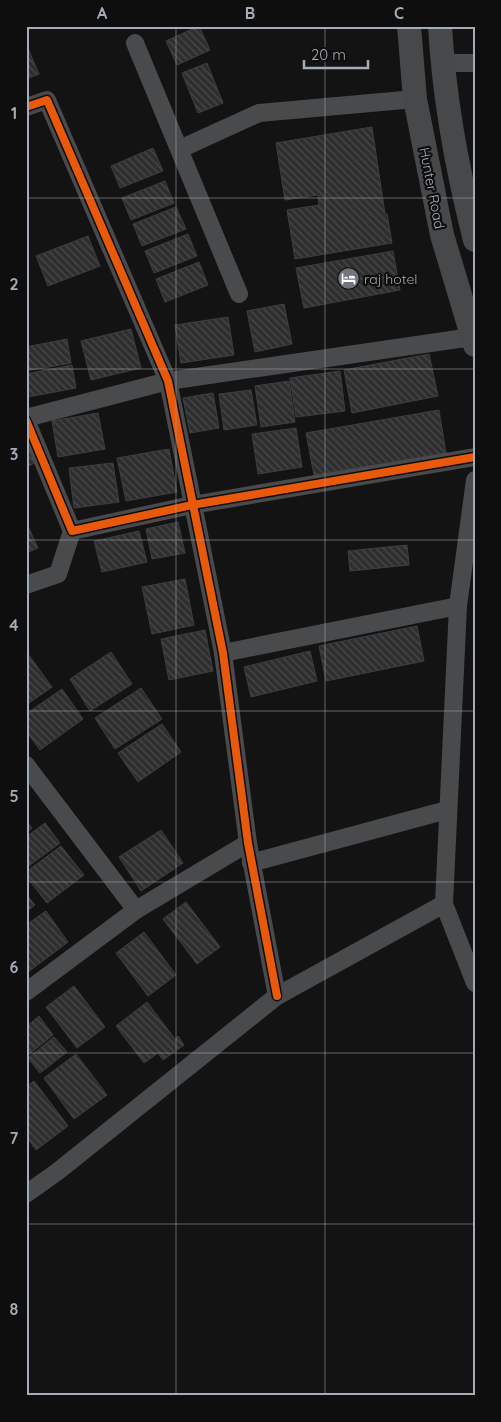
<svg xmlns="http://www.w3.org/2000/svg" width="501" height="1422" viewBox="0 0 501 1422" font-family="Quicksand,sans-serif">
<style>
.building{fill:url(#building-back-hatch);stroke:#3c3e40}
.lines{fill:none;stroke-linecap:round;stroke-linejoin:round}
.minor{stroke:#484a4c;stroke-width:18}
.secondary{stroke:#46484a;stroke-width:24}
.cycleway-casing{stroke:#0e0e0f;stroke-width:11}
.cycleway{stroke:#e8590c;stroke-width:8}
.grid{fill:none;stroke:#a4acb5;stroke-width:1;stroke-opacity:0.55}
.labels{text-anchor:middle;dominant-baseline:central;stroke-width:4.5;stroke-linejoin:round;paint-order:stroke}
.street-label{font-size:14px;fill:#a4acb5;stroke:#0e0e0f}
.poi-label{font-size:14px;fill:#a4acb5;stroke:#0e0e0f;text-anchor:start}
.neatline{fill:none;stroke:#a4acb5;stroke-width:2}
.grid-label{font-size:16px;text-anchor:middle;font-weight:bold;fill:#a4acb5}
</style>
<defs>
<pattern id="building-back-hatch" width="6" height="6" patternUnits="userSpaceOnUse" patternTransform="scale(1.25)"><rect width="6" height="6" fill="#2e2e2f"/><path d="M-1 5l2 2M0 0l6 6M5-1l2 2" fill="none" stroke="#494a4b"/></pattern>
</defs>
<rect width="100%" height="100%" fill="#131314"/>
<!-- building -->
<g class="building">
<path d="M199,26L210,50L177,65L166,41Z"/>
<path d="M26,44L39,74L26,79Z"/>
<path d="M207,63L223,103L198,113L182,73Z"/>
<path d="M372,127L385,214H387L392,243L295,259L287,210L319,205L318,195L285,200L276,143Z"/>
<path d="M153,148L163,171L120,188L111,166Z"/>
<path d="M165,181L174,203L131,220L122,198Z"/>
<path d="M176,207L186,229L142,246L133,224Z"/>
<path d="M188,234L197,256L154,273L145,251Z"/>
<path d="M88,236L100,266L48,286L36,256Z"/>
<path d="M393,251L400,290L304,308L296,268Z"/>
<path d="M199,262L208,285L165,302L156,279Z"/>
<path d="M284,304L292,344L255,352L247,311Z"/>
<path d="M228,317L234,355L181,363L175,325Z"/>
<path d="M131,329L141,368L91,380L81,341Z"/>
<path d="M67,339L71,363L26,371V347Z"/>
<path d="M429,354L438,396L352,413L344,370Z"/>
<path d="M72,365L76,388L28,397L26,374Z"/>
<path d="M340,371L345,411L296,417L290,378Z"/>
<path d="M289,381L295,422L261,427L255,386Z"/>
<path d="M251,390L257,425L224,430L219,394Z"/>
<path d="M213,393L219,428L190,433L183,398Z"/>
<path d="M439,410L446,453L314,475L306,433Z"/>
<path d="M98,413L105,449L58,457L52,421Z"/>
<path d="M296,428L302,467L258,474L252,434Z"/>
<path d="M26,443L35,463L26,467Z"/>
<path d="M169,449L177,492L126,501L117,458Z"/>
<path d="M113,463L119,502L74,508L69,468Z"/>
<path d="M26,522L38,548L26,553Z"/>
<path d="M178,522L185,553L152,559L146,529Z"/>
<path d="M139,531L147,562L102,572L94,541Z"/>
<path d="M407,545L409,565L350,571L348,551Z"/>
<path d="M185,579L194,625L152,634L142,587Z"/>
<path d="M417,626L424,661L326,681L319,646Z"/>
<path d="M205,630L213,671L169,680L161,639Z"/>
<path d="M310,651L317,681L251,697L244,667Z"/>
<path d="M111,652L132,684L90,711L70,679Z"/>
<path d="M28,654L52,687L26,705V655Z"/>
<path d="M141,688L162,719L115,749L95,718Z"/>
<path d="M62,689L83,719L40,750L26,731V714Z"/>
<path d="M162,724L181,752L138,782L118,753Z"/>
<path d="M26,821L32,828L26,833Z"/>
<path d="M45,823L60,843L26,868V837Z"/>
<path d="M161,830L183,863L141,891L119,857Z"/>
<path d="M61,846L84,875L47,903L26,876V872Z"/>
<path d="M26,894L35,905L26,912Z"/>
<path d="M186,902L220,947L197,964L163,919Z"/>
<path d="M46,911L68,942L28,972L26,969V925Z"/>
<path d="M144,932L176,975L148,996L116,953Z"/>
<path d="M74,986L105,1027L77,1048L46,1007Z"/>
<path d="M147,1002L175,1039L178,1036L184,1045L163,1060L158,1053L144,1063L116,1026Z"/>
<path d="M39,1016L53,1035L27,1056L26,1027Z"/>
<path d="M54,1037L67,1052L40,1073L28,1058Z"/>
<path d="M76,1054L107,1095L74,1119L44,1078Z"/>
<path d="M34,1081L68,1126L36,1150L26,1136V1087Z"/>
</g>
<g class="lines">
<!-- minor -->
<g class="minor">
<path d="M135,43L239,294"/>
<path d="M442,63H475"/>
<path d="M26,107L47,100L168,381L223,653L248,843L277,996"/>
<path d="M180,149L259,113L415,99"/>
<path d="M26,418L168,381L472,337"/>
<path d="M26,420L72,531L192,505L475,457"/>
<path d="M475,480L458,606L444,904L475,983"/>
<path d="M26,585L58,574L72,531"/>
<path d="M223,653L458,606"/>
<path d="M26,765L136,910"/>
<path d="M251,863L447,810"/>
<path d="M26,992L136,910L248,843"/>
<path d="M26,1194L57,1172L277,996L444,904"/>
</g>
<!-- secondary -->
<g class="secondary">
<path d="M409,26L415,99L442,235L475,345"/>
<path d="M440,26C444,99 457,169 475,240"/>
</g>
<defs>
<g id="cycleway">
<path d="M26,107L47,100L168,381L223,653L248,843L277,996"/>
<path d="M26,420L72,531L192,505L475,457"/>
</g>
</defs>
<!-- cycleway casing -->
<use href="#cycleway" class="cycleway-casing"/>
<!-- cycleway -->
<use href="#cycleway" class="cycleway"/>
</g>
<!-- grid -->
<path class="grid" d="M176,26V1396M325,26V1396M26,198H475M26,369H475M26,540H475M26,711H475M26,882H475M26,1053H475M26,1224H475"/>
<!-- icons -->
<defs>
<symbol id="hotel-disc" viewBox="-11 -11 22 22"><circle r="9.5" fill="#71767d" stroke="#0e0e0f"/><path d="M-6-4.5h1.5V1H6V5H4.5V3h-9V5H-6ZM-4 0a1.8 1.8 0 1 1 3.6 0ZM.5 0V-2.5h3Q6-2.5 6 0Z" fill="#fff"/></symbol>
</defs>
<g fill-rule="evenodd">
<use href="#hotel-disc" x="336" y="266" width="25" height="25"/>
</g>
<g class="labels">
<!-- street labels -->
<g class="street-label">
<text transform="translate(432 188) rotate(79)">Hunter Road</text>
</g>
<!-- poi labels -->
<g class="poi-label">
<text x="364" y="279">raj hotel</text>
</g>
</g>
<!-- border -->
<rect width="501" height="1422" fill="none" stroke="#0e0e0f" stroke-width="55"/>
<!-- scale -->
<path d="M304 60v8h64v-8" fill="none" stroke="#a4acb5" stroke-width="2.5"/>
<text x="311" y="60" font-size="15" fill="#a4acb5" stroke="#0e0e0f" stroke-width="4" paint-order="stroke">20 m</text>
<rect x="28" y="28" width="446" height="1366" class="neatline"/>
<g class="grid-label">
<text x="102" y="19">A</text>
<text x="250" y="19">B</text>
<text x="399" y="19">C</text>
<text x="14" y="119">1</text>
<text x="14" y="290">2</text>
<text x="14" y="460">3</text>
<text x="14" y="631">4</text>
<text x="14" y="802">5</text>
<text x="14" y="973">6</text>
<text x="14" y="1144">7</text>
<text x="14" y="1315">8</text>
</g>
</svg>
